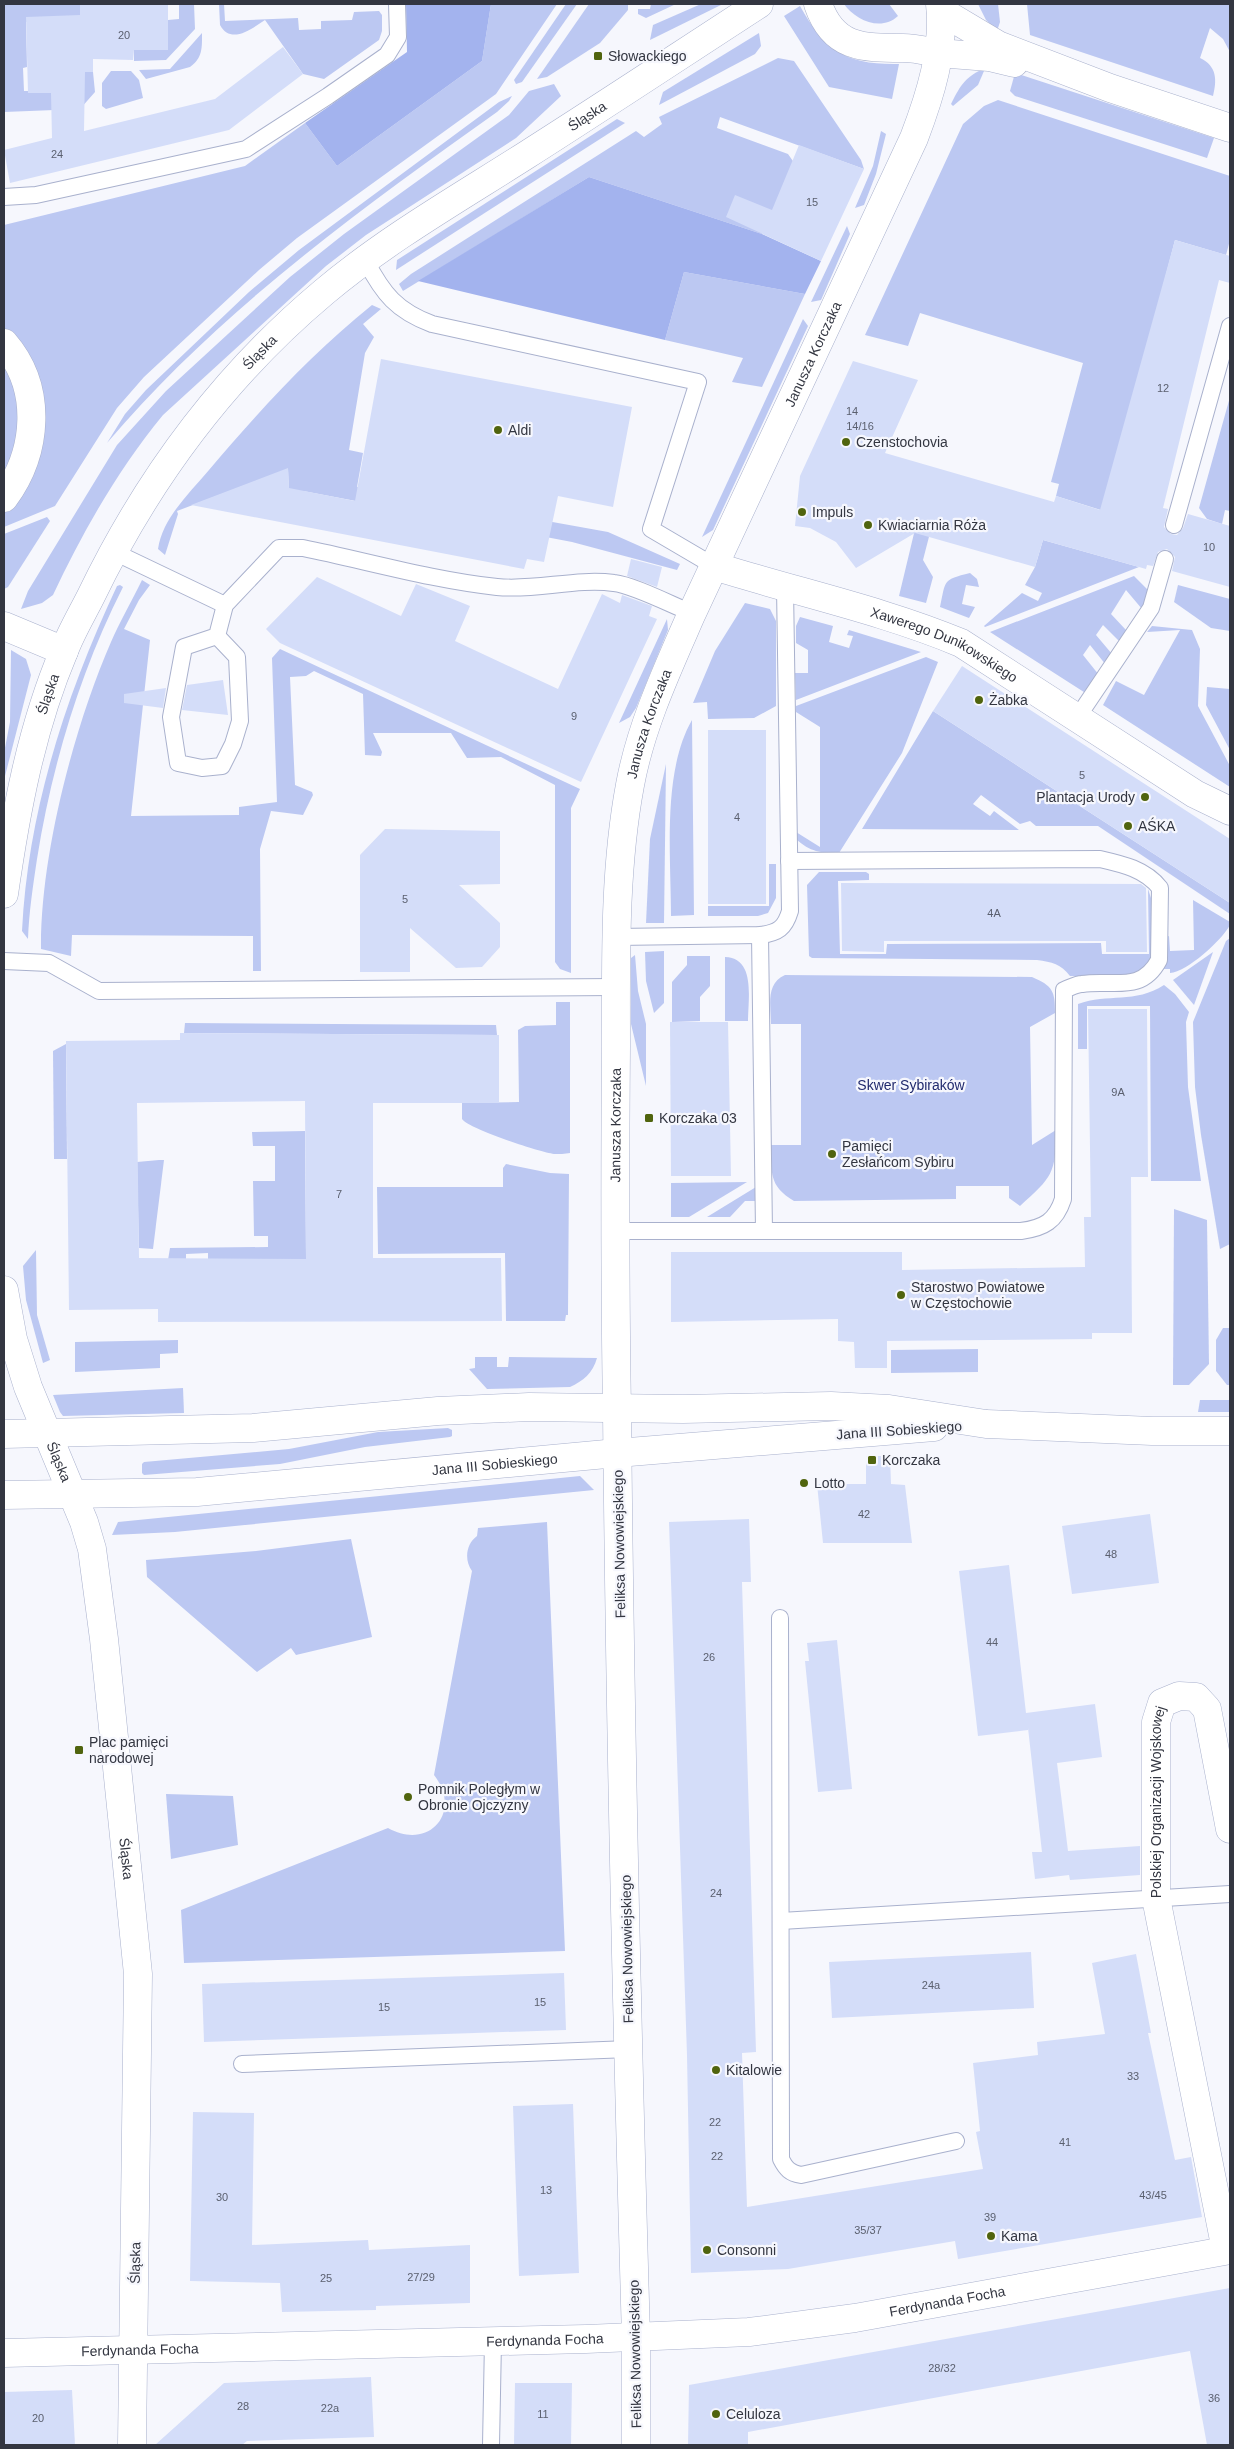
<svg xmlns="http://www.w3.org/2000/svg" width="1234" height="2449" viewBox="0 0 1234 2449" font-family="Helvetica,sans-serif">
<style>
.green{fill:#bcc8f2}
.forest{fill:#a3b3ee}
.building{fill:#d4ddf9;fill-rule:evenodd}
.lines{fill:none;stroke-linecap:round;stroke-linejoin:round}
.lane-casing{stroke:#a9b1cd;stroke-width:18}
.street-casing{stroke:#a9b1cd;stroke-width:29}
.secondary-casing{stroke:#a9b1cd;stroke-width:29}
.lane{stroke:#fff;stroke-width:16}
.street{stroke:#fff;stroke-width:28}
.secondary{stroke:#fff;stroke-width:28}
.poi-dot{fill:#50640e;stroke:#f6f7fd;stroke-width:2}
.labels{text-anchor:middle;dominant-baseline:central;stroke-width:4.5;stroke-linejoin:round;paint-order:stroke}
.number-label{font-size:11px;fill:#5b606f}
.poi-label{font-size:14px;fill:#333641;stroke:#f6f7fd;text-anchor:start}
.street-label{font-size:14px;fill:#333641;stroke:#f6f7fd}
.park-label{font-size:14px;fill:#212a6e;stroke:#f6f7fd}
</style>
<rect width="100%" height="100%" fill="#f6f7fd"/>
<!-- green -->
<g class="green">
<path d="M4,4H80V21L26,22L27,67L23,68L24,91H28V93H51L85,72H93L95,92L80,109L4,112Z"/>
<path d="M179,4H194L195,29L166,60L134,61V50H168V20L179,19Z"/>
<path d="M219,4H224L225,21L298,18L299,30L321,29V21L352,20L354,12L379,11L382,15V31L379,40L324,79L303,74L265,20C251,29 231,45 220,25Z"/>
<path d="M491,4H557L496,94L297,238L259,270L144,377L117,408L55,506L4,527V225L245,166L305,123L337,166L482,61Z"/>
<path d="M566,4H577L522,82L516,84L514,80Z"/>
<path d="M589,4H628V10L600,43L547,77L537,79Z"/>
<path d="M651,4H676L646,18L638,14V9H650Z"/>
<path d="M701,4H723L650,40L653,25Z"/>
<path d="M844,4H889L898,16C881,32 855,20 844,4Z"/>
<path d="M978,4H998L1000,22L997,31L986,20Z"/>
<path d="M1027,4H1230V52L1223,39L1210,28L1200,58C1217,66 1217,80 1213,96L1030,35Z"/>
<path d="M800,6C825,51 846,65 899,64L892,99L829,87L784,16Z"/>
<path d="M202,33C202,47 203,58 190,67L146,79L139,70L170,69Z"/>
<path d="M759,33L761,46L755,54L659,105L663,92Z"/>
<path d="M778,58L794,61L861,160L864,169L720,117L717,128L788,154L795,164L762,234L589,177L403,291L399,284L411,274L636,131L644,137L662,124L659,117Z"/>
<path d="M981,70L984,71L978,85L953,106L951,104C959,88 964,78 981,70Z"/>
<path d="M111,71H131L139,80L143,98L106,109L102,106V83Z"/>
<path d="M1015,73L1214,138L1207,158L1015,96L1010,91Z"/>
<path d="M554,84L561,96L516,138L366,235L326,266L163,415C118,470 83,531 53,595L42,603L21,609L28,591L117,445L166,391L290,277L344,234L509,115L529,91Z"/>
<path d="M512,96L509,101L497,112C358,211 218,312 107,443L125,414L146,390L249,292L299,250L499,102Z"/>
<path d="M998,100L1230,176V240L1226,255L1175,240L1104,511L1056,496L1059,484L1051,482L1083,363L920,313L908,346L865,335L963,124L984,106Z"/>
<path d="M617,119L625,123L396,270L397,260Z"/>
<path d="M881,131L886,134L876,174L864,205L855,208L873,166Z"/>
<path d="M847,226L850,234L821,300L811,302Z"/>
<path d="M684,272L805,294L762,387L732,382L743,358L665,340Z"/>
<path d="M372,305L381,309L363,324L374,337L365,353L349,450L363,453L357,487L608,532L680,564L677,570L572,542L303,491L289,492L288,469L177,511L178,514L165,555L158,549C163,517 189,494 209,470C260,410 311,354 372,305Z"/>
<path d="M803,319L808,326L713,530L702,537Z"/>
<path d="M1230,397V511L1225,510L1222,524L1207,519L1199,508Z"/>
<path d="M47,517L50,521L8,587L4,589V534Z"/>
<path d="M916,525L931,529L923,560L933,577L926,603L899,596Z"/>
<path d="M1043,540L1139,567L985,627L984,626L1022,593L1038,601L1042,593L1025,585L1035,567Z"/>
<path d="M970,573L977,579L979,587L966,585L962,604L975,607L969,618L940,607C946,580 942,580 970,573Z"/>
<path d="M1134,576L1148,590L1142,609L1126,590L1111,614L1126,630L1119,641L1103,625L1096,635L1112,654L1106,665L1090,645L1083,655L1099,675L1087,694L990,632Z"/>
<path d="M142,580L150,585L139,600L124,629L150,640L131,816L239,815V807L277,802L272,658L280,649L580,789L571,808V973L560,969L555,962V785L501,757L467,758L451,733H373L382,752L381,756L365,755L363,694L314,671L306,676L290,677L295,785L312,792L313,795L303,815L271,811L260,849L261,971H253V936L72,935L71,956L41,949C40,856 74,727 111,642C120,621 132,601 142,580Z"/>
<path d="M120,585L123,587C80,672 52,765 37,859C33,886 29,912 28,939L22,931C28,810 66,695 117,586Z"/>
<path d="M1178,585L1230,599V631L1211,628L1174,602Z"/>
<path d="M745,603L770,609L776,621V706L754,718L708,719L707,702L693,703L715,651Z"/>
<path d="M800,617L833,626L829,642L849,648L853,636L847,635L849,630L921,652L796,700L795,673H808V650L796,643V626Z"/>
<path d="M667,619L668,630L636,708L630,717L619,723Z"/>
<path d="M1152,626L1192,630L1200,649L1198,706L1230,766V787L1103,705L1116,681L1144,695L1180,630L1147,632Z"/>
<path d="M11,650L26,659L31,675L4,780V753L10,722Z"/>
<path d="M926,657L938,662L902,753L839,853C821,853 810,852 796,839V832L820,847V727L796,712V706Z"/>
<path d="M1207,687L1230,689V750L1206,705Z"/>
<path d="M933,711L1230,903V914L1098,826H1036L1030,821L1020,824L981,795L973,804L990,816L994,811L1019,830L862,829Z"/>
<path d="M692,720L694,915L671,916C671,856 662,772 692,720Z"/>
<path d="M666,764L664,923H646L650,839Z"/>
<path d="M769,864H776V898L768,913L758,916H708V906H769Z"/>
<path d="M819,872H866L869,874V880L838,881L840,954H886L887,944L1101,943L1102,954H1149L1148,889L1152,901L1153,954L1144,968L1130,976H1070C1061,964 1052,962 1037,960L812,958L809,956L807,885Z"/>
<path d="M1193,900L1230,922V925C1222,940 1187,972 1170,973V969H1162L1166,937L1169,936L1170,951L1194,950Z"/>
<path d="M1230,938V1244L1220,1249L1201,1135L1195,1087L1193,1022L1226,941Z"/>
<path d="M664,951V1003L654,1013L646,981L645,952Z"/>
<path d="M1213,952L1194,1005L1173,980Z"/>
<path d="M635,955L638,991L646,1024V1086L631,1024V958Z"/>
<path d="M687,956H710V986L700,997V1021L672,1022V982L687,965Z"/>
<path d="M725,957C756,958 748,999 748,1021H725Z"/>
<path d="M785,975L1032,977C1053,986 1055,991 1055,1013L1030,1027L1032,1145L1056,1130C1056,1174 1052,1177 1020,1206L1009,1198V1186H956V1199L794,1201C768,1185 772,1173 771,1145H801V1024H771C771,1006 765,984 785,975Z"/>
<path d="M1164,985L1175,994L1189,1012L1186,1022L1188,1087L1201,1181H1151L1150,1006H1087V1049H1078V1004C1108,993 1135,1004 1164,985Z"/>
<path d="M556,1002H570V1153C565,1154 559,1154 554,1154C539,1152 469,1129 462,1119V1103L519,1102L518,1030L525,1026L556,1025Z"/>
<path d="M185,1023L496,1025L497,1035L184,1033Z"/>
<path d="M66,1044L67,1159H54L53,1051Z"/>
<path d="M305,1131L306,1259L208,1260V1253L186,1254V1259L168,1260L170,1248L268,1247V1236H254L253,1181H275V1146H253L252,1132Z"/>
<path d="M159,1160H164L153,1249L139,1248L137,1162Z"/>
<path d="M506,1164L550,1173L569,1174L568,1315H566L565,1321H506L505,1253L378,1254L377,1187H503V1168Z"/>
<path d="M747,1182L689,1217H671V1183Z"/>
<path d="M756,1187V1201H745L730,1217H707Z"/>
<path d="M1174,1209L1207,1220L1209,1364L1189,1385H1173Z"/>
<path d="M36,1250L37,1315L50,1360L43,1363L26,1300L23,1266Z"/>
<path d="M1223,1328H1230V1385H1227L1216,1371V1340Z"/>
<path d="M178,1340V1353L160,1354V1368L75,1372V1342Z"/>
<path d="M978,1349V1372L891,1373V1350Z"/>
<path d="M475,1357H497V1367H508L509,1357L597,1358C593,1373 583,1381 570,1387L487,1389L469,1369L475,1368Z"/>
<path d="M183,1388L184,1413L63,1416L60,1412L53,1395Z"/>
<path d="M1200,1400H1230V1412H1198Z"/>
<path d="M448,1428L452,1430V1436L450,1437L365,1447L280,1464L144,1475L142,1473V1464L144,1462L289,1449L378,1432Z"/>
<path d="M580,1476L594,1490L175,1532L112,1535L118,1522Z"/>
<path d="M547,1522L565,1951L184,1963L181,1910L388,1828C429,1851 463,1812 434,1775L472,1571C464,1560 466,1544 477,1536L478,1528Z"/>
<path d="M351,1539L372,1637L296,1655L291,1648L257,1672L147,1577L146,1560L256,1551Z"/>
<path d="M166,1794L233,1796L238,1845L171,1859Z"/>
</g>
<!-- forest -->
<g class="forest">
<path d="M406,4H491L482,61L337,166L305,123L407,52Z"/>
<path d="M589,177L762,234L821,261L805,294L684,272L665,340L418,281Z"/>
</g>
<!-- building -->
<g class="building">
<path d="M80,4H168V50H134L133,60L93,59V72H85L84,131L215,99L283,47L303,74L229,130L10,183L4,150L52,138L51,93H28L26,17L80,15Z"/>
<path d="M799,145L864,169L821,261L726,217L735,195L772,210Z"/>
<path d="M1175,240L1230,256V283L1219,280L1163,508L1168,509L1164,527L1171,534L1177,535L1183,528L1188,514L1230,526V587L1172,571L1175,557L1167,549L1158,552L1153,566L1147,565L1146,569L1043,540L1035,567L915,533L856,568L836,542L810,528L795,526L800,476L853,361L918,380L885,453L1054,502L1056,496L1100,510Z"/>
<path d="M381,359L632,407L613,507L558,496L544,562L527,559L524,569L191,505L288,468L289,488L355,501Z"/>
<path d="M631,559L662,567L657,587L627,576Z"/>
<path d="M317,577L401,616L416,584L470,606L455,641L558,689L602,594L620,603L622,595L652,606L649,616L657,619L581,782L280,643L266,629Z"/>
<path d="M962,666L1230,839V903L933,711Z"/>
<path d="M223,680L228,715L182,710L187,685Z"/>
<path d="M166,688L163,708L124,703V694Z"/>
<rect x="708" y="730" width="58" height="174"/>
<path d="M385,829L500,831V884L459,885L500,923V947L482,967L456,968L410,928V972H360V855Z"/>
<path d="M841,883L1141,884L1146,888L1147,952H1106V941H884V952L842,951Z"/>
<path d="M1088,1009H1147L1148,1177H1131L1132,1333H1092V1339L887,1341V1368H855L854,1342L838,1341V1319L671,1322V1252H902V1270L1085,1267L1084,1217H1091Z"/>
<path d="M670,1022H728L731,1176H671Z"/>
<path d="M180,1033L499,1035V1103H373V1258H501L502,1321L158,1322V1309L69,1310L66,1041L180,1040ZM305,1101L306,1259L139,1258L137,1103Z"/>
<path d="M866,1456H890L891,1484L905,1485L912,1543H823L817,1484H866Z"/>
<path d="M1150,1514L1159,1583L1072,1594L1062,1526Z"/>
<path d="M749,1519L751,1582H742L756,2052L742,2053L747,2207L983,2169L976,2132L980,2131L973,2063L1038,2055L1037,2042L1105,2034L1092,1963L1136,1954L1151,2033H1148L1175,2160L1191,2157L1202,2217L958,2259L955,2241L788,2269L691,2273L687,2055L669,1522Z"/>
<path d="M1009,1565L1026,1713L1095,1704L1102,1757L1057,1763L1068,1851L1140,1846V1875L1070,1880L1069,1875L1035,1879L1032,1852H1042L1028,1728V1730L978,1736L959,1571Z"/>
<path d="M837,1640L852,1789L818,1792L805,1661H809L807,1643Z"/>
<path d="M1031,1952L1034,2008L832,2018L829,1962Z"/>
<path d="M564,1973L566,2030L204,2042L202,1984Z"/>
<path d="M573,2104L579,2273L519,2276L513,2106Z"/>
<path d="M193,2112L254,2113L252,2245L368,2240L369,2250L470,2245V2303L376,2306V2310L282,2312L280,2283L190,2281Z"/>
<path d="M1230,2288V2445H1207L1190,2351L748,2432V2445H688L689,2385Z"/>
<path d="M371,2377L374,2437L247,2441L242,2445H155L224,2383Z"/>
<path d="M515,2383H572L571,2445H514Z"/>
<path d="M72,2390L75,2445H4V2392Z"/>
</g>
<g class="lines">
<defs>
<g id="lane">
<path d="M4,197L36,195L246,149L328,96L387,55L398,37L397,4"/>
<path d="M366,261C383,294 397,311 432,324L698,382L651,529L714,566"/>
<path d="M1174,525L1230,326"/>
<path d="M112,551L225,605"/>
<path d="M217,636L237,657L240,721L233,744L222,766L202,768L178,763L171,717L184,647L217,636L225,605L279,548H303C367,561 432,580 497,587C536,591 575,578 614,583C633,585 672,605 692,613"/>
<path d="M1077,718L1151,608L1165,559"/>
<path d="M760,935L764,1231"/>
<path d="M616,937L760,935C778,933 785,928 790,911L785,588"/>
<path d="M4,961L49,963L99,991L616,987"/>
<path d="M615,1231H1021C1044,1228 1056,1221 1063,1199L1064,990C1070,988 1076,984 1082,984C1113,979 1141,994 1159,960L1160,888C1145,869 1122,864 1100,859L789,861"/>
<path d="M780,1618L781,2159C786,2169 790,2173 801,2175L956,2141"/>
<path d="M781,1921L1230,1894"/>
<path d="M242,2064L629,2049"/>
<path d="M491,2445L493,2341"/>
</g>
<g id="street">
<path d="M941,11L998,45L1110,88L1230,128"/>
<path d="M938,53L989,57L1014,63"/>
<path d="M4,343C43,388 38,452 4,498"/>
<path id="s1" d="M714,566C796,592 882,610 961,643L1195,794L1230,811"/>
<path d="M4,626L64,651"/>
<path id="s2" d="M1226,2250L1156,1898V1722L1162,1703L1179,1696L1196,1697L1207,1709L1230,1829"/>
<path id="s3" d="M4,2353L586,2339L749,2332L855,2318L1230,2250"/>
</g>
<g id="secondary">
<path d="M818,4C833,48 862,48 903,48C915,48 927,51 938,53"/>
<path id="s4" d="M4,894C16,811 31,729 64,651C71,632 82,614 91,596C147,480 225,375 324,292C387,239 459,198 528,154C605,105 682,54 759,4"/>
<path id="s5" d="M4,1290L13,1339L28,1387L84,1522L92,1549L104,1639L138,1974L132,2445"/>
<path d="M4,1434L253,1428L438,1411L529,1407L683,1409L831,1406L889,1409L986,1424L1152,1431H1230"/>
<path id="s6" d="M4,1495L197,1492L617,1453L934,1427"/>
<path id="s7" d="M636,2445V2337C627,2029 620,1721 617,1412C615,1290 615,1168 616,1046C616,959 614,871 630,785C641,725 668,668 692,613L914,138C930,96 945,49 940,4"/>
</g>
</defs>
<!-- lane casing -->
<use href="#lane" class="lane-casing"/>
<!-- street casing -->
<use href="#street" class="street-casing"/>
<!-- secondary casing -->
<use href="#secondary" class="secondary-casing"/>
<!-- lane -->
<use href="#lane" class="lane"/>
<!-- street -->
<use href="#street" class="street"/>
<!-- secondary -->
<use href="#secondary" class="secondary"/>
</g>
<!-- markers -->
<g class="poi-dot">
<rect x="593" y="51" width="10" height="10" rx="2.5"/>
<circle cx="498" cy="430" r="5"/>
<circle cx="846" cy="442" r="5"/>
<circle cx="802" cy="512" r="5"/>
<circle cx="868" cy="525" r="5"/>
<circle cx="979" cy="700" r="5"/>
<circle cx="1145" cy="797" r="5"/>
<circle cx="1128" cy="826" r="5"/>
<rect x="644" y="1113" width="10" height="10" rx="2.5"/>
<circle cx="832" cy="1154" r="5"/>
<circle cx="901" cy="1295" r="5"/>
<rect x="867" y="1455" width="10" height="10" rx="2.5"/>
<circle cx="804" cy="1483" r="5"/>
<rect x="74" y="1745" width="10" height="10" rx="2.5"/>
<circle cx="408" cy="1797" r="5"/>
<circle cx="716" cy="2070" r="5"/>
<circle cx="991" cy="2236" r="5"/>
<circle cx="707" cy="2250" r="5"/>
<circle cx="716" cy="2414" r="5"/>
</g>
<g class="labels">
<!-- number labels -->
<g class="number-label">
<text x="124" y="35">20</text>
<text x="57" y="154">24</text>
<text x="812" y="202">15</text>
<text x="1163" y="388">12</text>
<text x="852" y="411">14</text>
<text x="860" y="426">14/16</text>
<text x="1209" y="547">10</text>
<text x="574" y="716">9</text>
<text x="1082" y="775">5</text>
<text x="737" y="817">4</text>
<text x="405" y="899">5</text>
<text x="994" y="913">4A</text>
<text x="1118" y="1092">9A</text>
<text x="339" y="1194">7</text>
<text x="864" y="1514">42</text>
<text x="1111" y="1554">48</text>
<text x="992" y="1642">44</text>
<text x="709" y="1657">26</text>
<text x="716" y="1893">24</text>
<text x="931" y="1985">24a</text>
<text x="540" y="2002">15</text>
<text x="384" y="2007">15</text>
<text x="1133" y="2076">33</text>
<text x="715" y="2122">22</text>
<text x="1065" y="2142">41</text>
<text x="717" y="2156">22</text>
<text x="546" y="2190">13</text>
<text x="1153" y="2195">43/45</text>
<text x="222" y="2197">30</text>
<text x="990" y="2217">39</text>
<text x="868" y="2230">35/37</text>
<text x="421" y="2277">27/29</text>
<text x="326" y="2278">25</text>
<text x="942" y="2368">28/32</text>
<text x="1214" y="2398">36</text>
<text x="243" y="2406">28</text>
<text x="330" y="2408">22a</text>
<text x="543" y="2414">11</text>
<text x="38" y="2418">20</text>
</g>
<!-- poi labels -->
<g class="poi-label">
<text x="608" y="56">Słowackiego</text>
<text x="508" y="430">Aldi</text>
<text x="856" y="442">Czenstochovia</text>
<text x="812" y="512">Impuls</text>
<text x="878" y="525">Kwiaciarnia Róża</text>
<text x="989" y="700">Żabka</text>
<text x="1135" y="797" text-anchor="end">Plantacja Urody</text>
<text x="1138" y="826">AŚKA</text>
<text x="659" y="1118">Korczaka 03</text>
<text x="842" y="1146">Pamięci<tspan x="842" dy="16">Zesłańcom Sybiru</tspan></text>
<text x="911" y="1287">Starostwo Powiatowe<tspan x="911" dy="16">w Częstochowie</tspan></text>
<text x="882" y="1460">Korczaka</text>
<text x="814" y="1483">Lotto</text>
<text x="89" y="1742">Plac pamięci<tspan x="89" dy="16">narodowej</tspan></text>
<text x="418" y="1789">Pomnik Poległym w<tspan x="418" dy="16">Obronie Ojczyzny</tspan></text>
<text x="726" y="2070">Kitalowie</text>
<text x="1001" y="2236">Kama</text>
<text x="717" y="2250">Consonni</text>
<text x="726" y="2414">Celuloza</text>
</g>
<!-- street labels -->
<g class="street-label">
<text stroke="none"><textPath href="#s4" startOffset="1015">Śląska</textPath></text>
<text stroke="none"><textPath href="#s4" startOffset="610">Śląska</textPath></text>
<text stroke="none"><textPath href="#s7" startOffset="2130">Janusza Korczaka</textPath></text>
<text stroke="none"><textPath href="#s1" startOffset="244">Xawerego Dunikowskiego</textPath></text>
<text stroke="none"><textPath href="#s4" startOffset="205">Śląska</textPath></text>
<text stroke="none"><textPath href="#s7" startOffset="1725">Janusza Korczaka</textPath></text>
<text stroke="none"><textPath href="#s7" startOffset="1320">Janusza Korczaka</textPath></text>
<text transform="translate(899 1430) rotate(-4)">Jana III Sobieskiego</text>
<text stroke="none"><textPath href="#s5" startOffset="181">Śląska</textPath></text>
<text stroke="none"><textPath href="#s6" startOffset="492">Jana III Sobieskiego</textPath></text>
<text transform="translate(619 1544) rotate(-91)">Feliksa Nowowiejskiego</text>
<text stroke="none"><textPath href="#s2" startOffset="455">Polskiej Organizacji Wojskowej</textPath></text>
<text stroke="none"><textPath href="#s5" startOffset="586">Śląska</textPath></text>
<text transform="translate(627 1949) rotate(-91)">Feliksa Nowowiejskiego</text>
<text transform="translate(135 2263) rotate(-89)">Śląska</text>
<text stroke="none"><textPath href="#s3" startOffset="946">Ferdynanda Focha</textPath></text>
<text stroke="none"><textPath href="#s3" startOffset="541">Ferdynanda Focha</textPath></text>
<text stroke="none"><textPath href="#s3" startOffset="136">Ferdynanda Focha</textPath></text>
<text transform="translate(635 2354) rotate(-91)">Feliksa Nowowiejskiego</text>
</g>
<!-- park labels -->
<g class="park-label">
<text x="911" y="1085">Skwer Sybiraków</text>
</g>
</g>
<!-- border -->
<rect width="1234" height="2449" fill="none" stroke="#333641" stroke-width="10"/>
</svg>
